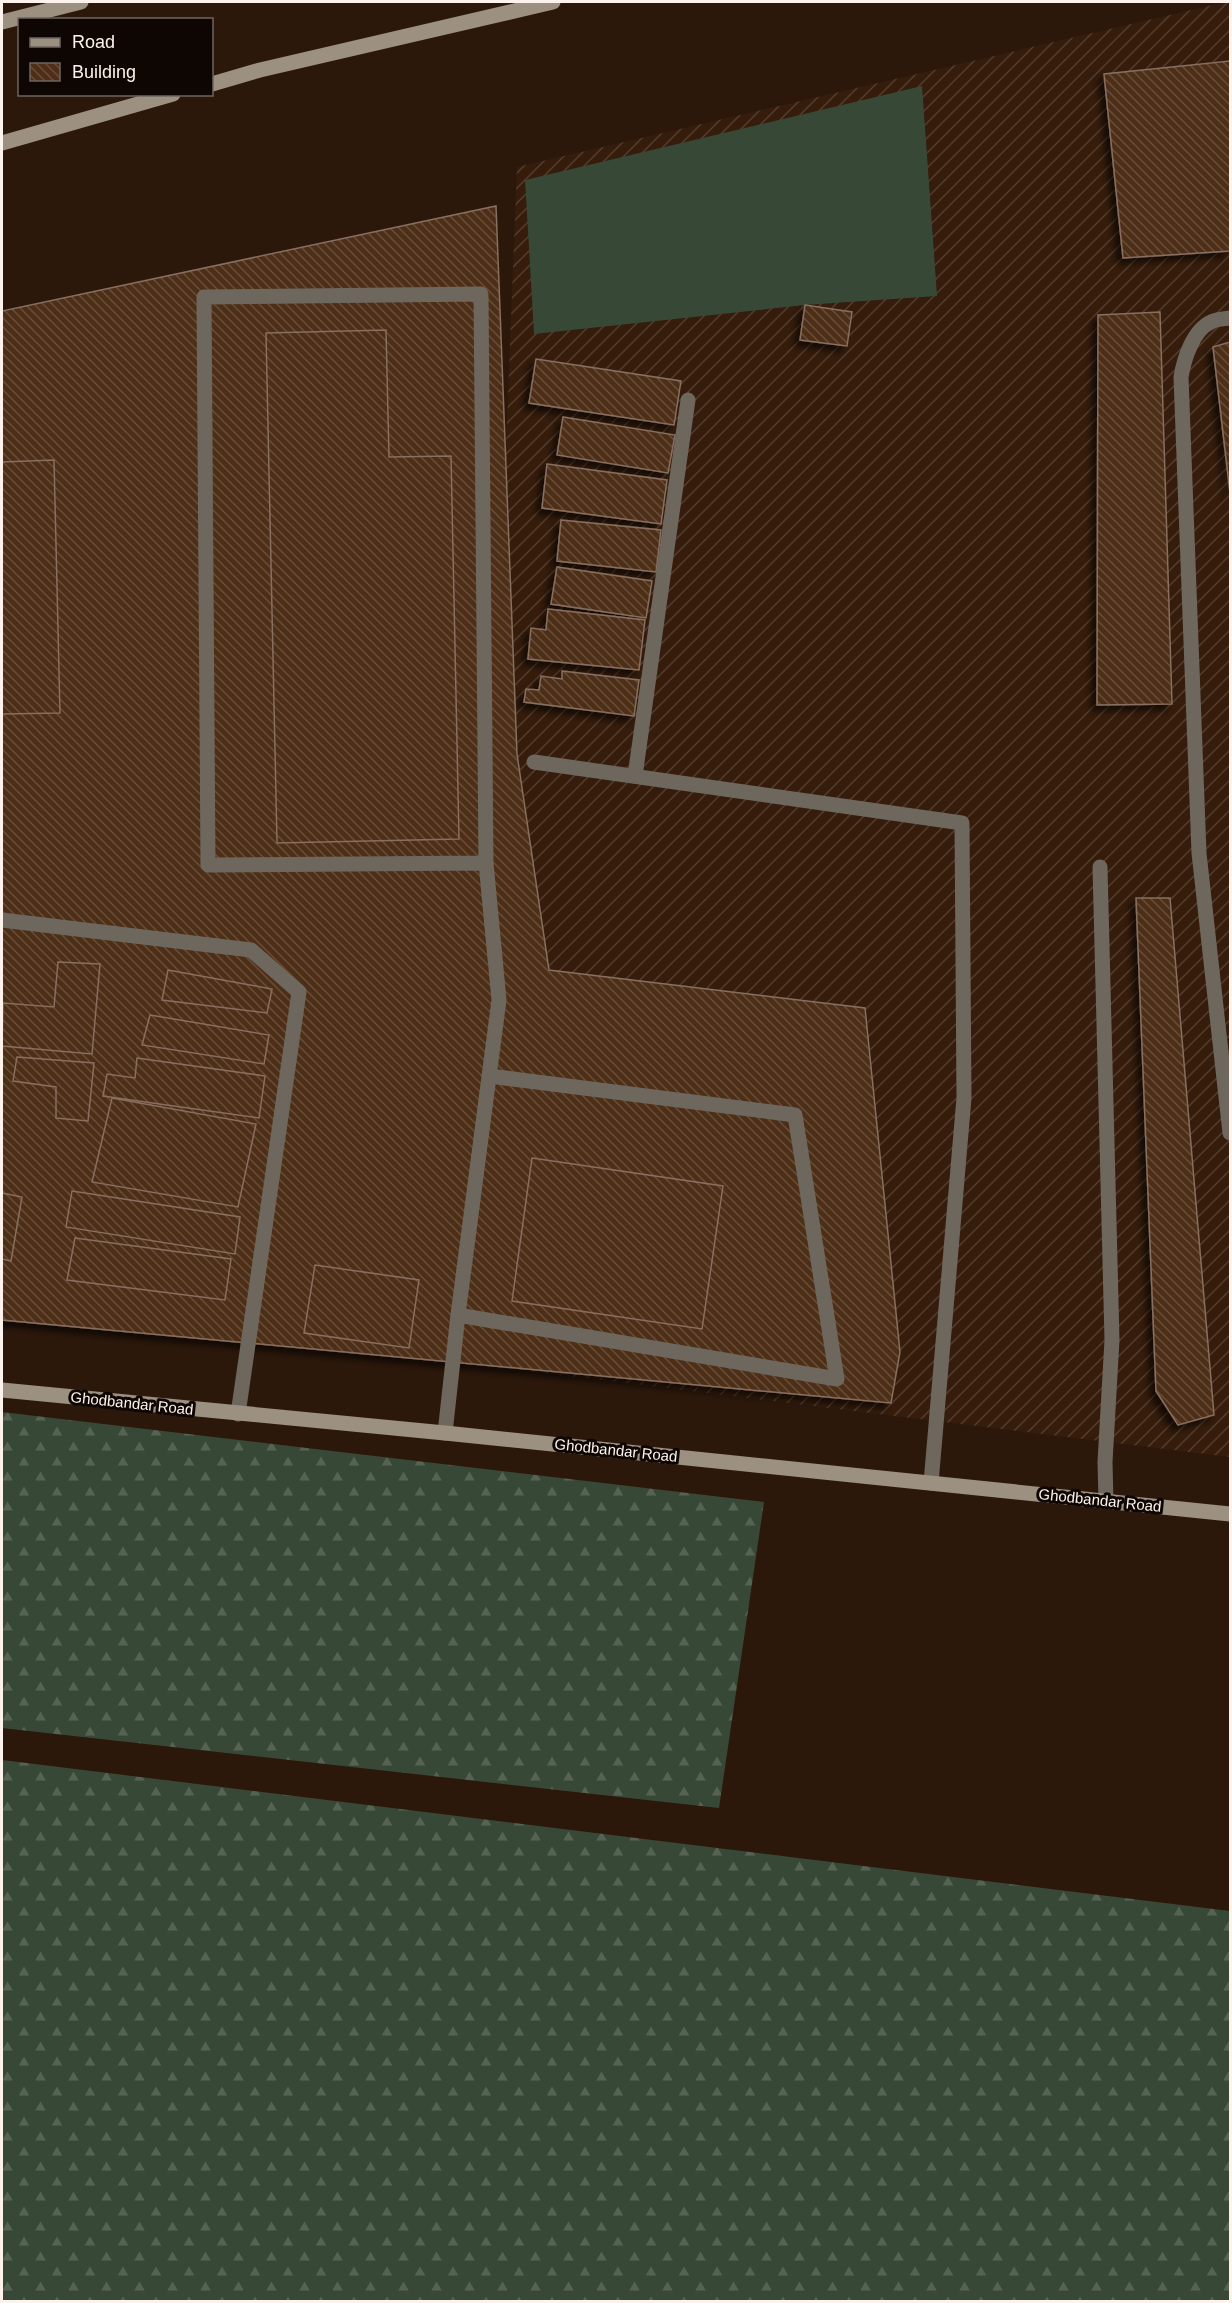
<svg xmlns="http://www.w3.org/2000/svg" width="1232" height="2303" viewBox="0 0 1232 2303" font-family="Arial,sans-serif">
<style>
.industrial{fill:url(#industrial-furrows)}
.grass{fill:#384836}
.forest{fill:url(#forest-firs)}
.building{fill:url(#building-back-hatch);stroke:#876f60;stroke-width:1.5;filter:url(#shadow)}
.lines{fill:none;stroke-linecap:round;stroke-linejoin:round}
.lane{stroke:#6e675d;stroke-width:15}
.street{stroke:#6e675d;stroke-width:15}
.secondary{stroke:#9c9181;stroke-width:15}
.labels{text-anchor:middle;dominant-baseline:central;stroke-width:6;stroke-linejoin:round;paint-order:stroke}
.street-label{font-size:15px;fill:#fef3ec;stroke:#0e0603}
</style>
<defs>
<pattern id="industrial-furrows" width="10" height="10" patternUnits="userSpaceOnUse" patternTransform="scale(1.5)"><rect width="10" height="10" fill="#351c0b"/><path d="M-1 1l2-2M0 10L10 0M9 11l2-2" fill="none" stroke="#533d2f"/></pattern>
<pattern id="forest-firs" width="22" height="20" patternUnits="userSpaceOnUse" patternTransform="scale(1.5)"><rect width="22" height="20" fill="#384836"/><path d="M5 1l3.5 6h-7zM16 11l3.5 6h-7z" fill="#566353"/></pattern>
<pattern id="building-back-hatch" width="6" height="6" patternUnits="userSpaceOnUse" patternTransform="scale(1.5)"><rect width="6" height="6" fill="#4e2e19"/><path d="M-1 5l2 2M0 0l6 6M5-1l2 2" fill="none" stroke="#694d3b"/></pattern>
<filter id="shadow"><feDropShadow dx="-5.5" dy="5.5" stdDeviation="3" flood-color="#0009"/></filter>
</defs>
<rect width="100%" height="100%" fill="#2c180b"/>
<!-- industrial -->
<path class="industrial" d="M1226,2H1230V1457L470,1364L517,167Z"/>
<!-- grass -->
<path class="grass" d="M922,86L937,296L805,305L534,334L525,180Z"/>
<!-- forest -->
<g class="forest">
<path d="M2,1412L764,1502L719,1808L2,1728Z"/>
<path d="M2,1760L1230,1911V2301H2Z"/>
</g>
<!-- building -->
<g class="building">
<path d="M1230,61V251L1123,258L1104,74Z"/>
<path d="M496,206L517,754L549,970L865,1008L900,1352L891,1403L2,1320V311Z"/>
<path d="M805,305L852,312L847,346L800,340Z"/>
<path d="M1160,312L1172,704L1097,705L1098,315Z"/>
<path d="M386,330L389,457L451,456L459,839L277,843L266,333Z"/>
<path d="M1230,342V493L1213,347Z"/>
<path d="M536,359L681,381L674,425L529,403Z"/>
<path d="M563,417L675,435L668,473L557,455Z"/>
<path d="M54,460L60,713L2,714V462Z"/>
<path d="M547,464L667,480L661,524L542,508Z"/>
<path d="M561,520L661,530L656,572L557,561Z"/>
<path d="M557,567L652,581L646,618L551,604Z"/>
<path d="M548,609L645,620L639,670L528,659L531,628L546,630Z"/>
<path d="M562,671L639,680L634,716L524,702L526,689L539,690L541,676L562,679Z"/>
<path d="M1136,898H1170L1214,1415L1178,1425L1156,1391Z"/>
<path d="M58,962L100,964L92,1054L2,1046L3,1003L54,1007Z"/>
<path d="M168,970L272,989L267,1013L162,1000Z"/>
<path d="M150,1015L269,1035L264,1064L142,1045Z"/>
<path d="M17,1057L94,1063L88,1121L56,1118V1087L13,1081Z"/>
<path d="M137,1058L265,1076L259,1118L103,1096L107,1074L135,1078Z"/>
<path d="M112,1098L256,1124L238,1207L92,1182Z"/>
<path d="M532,1158L723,1186L702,1329L512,1301Z"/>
<path d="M72,1191L240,1217L235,1254L66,1227Z"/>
<path d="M2,1193L22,1197L11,1261L2,1259Z"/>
<path d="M75,1238L231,1259L225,1300L67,1280Z"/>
<path d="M315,1265L419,1280L409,1348L304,1333Z"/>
</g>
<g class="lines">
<!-- lane -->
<g class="lane">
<path d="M1230,318C1224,319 1216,319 1211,322C1193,330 1184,359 1181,377L1199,853L1230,1133"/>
<path d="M534,762L962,823L964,1098L931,1483"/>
<path d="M635,776L688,400"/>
<path d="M1100,867L1112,1340L1105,1462L1106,1501"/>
<path d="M458,1315L837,1379L795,1115L489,1076"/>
<path d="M445,1433L458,1315L499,1000L486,863L481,294L204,297L208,865L486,863"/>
</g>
<!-- street -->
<path class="street" d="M2,920L251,950L299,992L238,1414"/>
<!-- secondary -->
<g class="secondary">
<path d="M2,22L81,2"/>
<path d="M212,84L260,70L553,2"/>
<path d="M2,143L173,94"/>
<path d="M2,1390L445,1433L1230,1514"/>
</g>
</g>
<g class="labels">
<!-- street labels -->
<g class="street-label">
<text transform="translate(132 1403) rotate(6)">Ghodbandar Road</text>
<text transform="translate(616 1450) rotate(6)">Ghodbandar Road</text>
<text transform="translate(1100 1500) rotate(6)">Ghodbandar Road</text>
</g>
</g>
<!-- border -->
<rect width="1232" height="2303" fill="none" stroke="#fef3ec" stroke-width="6"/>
<!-- legend -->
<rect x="18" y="18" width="195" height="78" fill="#0e0603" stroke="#6e6560" stroke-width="1.5"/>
<rect x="30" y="38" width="30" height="9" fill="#9c9181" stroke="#6e6560" stroke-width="1.5"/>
<text x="72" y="48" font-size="18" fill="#fef3ec">Road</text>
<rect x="30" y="63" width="30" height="18" fill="url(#building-back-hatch)" stroke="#6e6560" stroke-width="1.5"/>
<text x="72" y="78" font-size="18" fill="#fef3ec">Building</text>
</svg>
